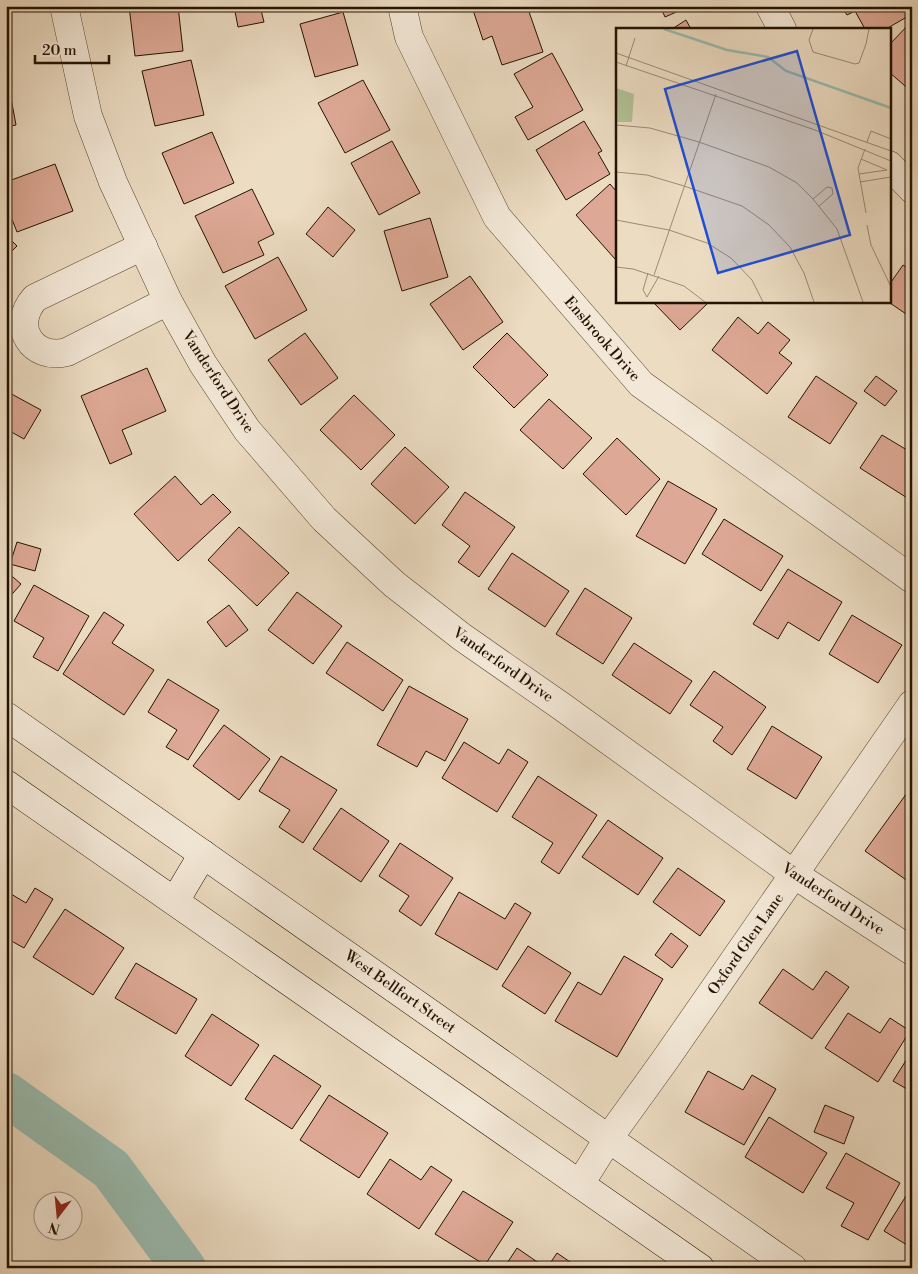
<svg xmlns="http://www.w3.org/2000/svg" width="918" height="1274" viewBox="0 0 918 1274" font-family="'Libre Bodoni',serif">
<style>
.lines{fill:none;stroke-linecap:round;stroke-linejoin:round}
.river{stroke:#99bcb0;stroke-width:44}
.building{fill:#dda895;stroke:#241200}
.minor-casing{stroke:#564430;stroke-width:29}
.secondary-casing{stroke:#241200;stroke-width:29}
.minor{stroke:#f3e8d7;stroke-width:28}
.secondary{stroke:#f3e8d7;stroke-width:28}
.labels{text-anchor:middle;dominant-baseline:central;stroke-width:5;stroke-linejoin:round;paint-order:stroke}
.street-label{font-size:15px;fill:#241200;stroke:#f3e8d7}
.inset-river{fill:none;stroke:#99bcb0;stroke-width:2.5}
.inset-road{fill:none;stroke:#9c8b74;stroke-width:1}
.view{fill:#1d4ed8;fill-opacity:0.15;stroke:#1d4ed8;stroke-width:2.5}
.inset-edge{fill:none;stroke:#241200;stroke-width:2.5}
</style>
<rect width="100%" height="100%" fill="#ecdcc2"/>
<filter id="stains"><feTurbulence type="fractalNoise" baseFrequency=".004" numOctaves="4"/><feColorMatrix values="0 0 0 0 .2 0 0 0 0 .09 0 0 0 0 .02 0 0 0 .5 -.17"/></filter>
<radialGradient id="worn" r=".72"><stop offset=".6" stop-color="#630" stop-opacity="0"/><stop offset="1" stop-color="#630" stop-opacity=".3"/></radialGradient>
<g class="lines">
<!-- river -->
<path class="river" d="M6,1094L111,1169L184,1268"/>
</g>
<!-- building -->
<g class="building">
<path d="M129,6H178L183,51L135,56Z"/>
<path d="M234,6H260L264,22L238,27Z"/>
<path d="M484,6H527L543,52L502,65L492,36L483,40L473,10Z"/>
<path d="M660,6H690L665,17Z"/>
<path d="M841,6H912V14L886,29H865L855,11L847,15Z"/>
<path d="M343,12L358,65L315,77L300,24Z"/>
<path d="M686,20L691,29H672Z"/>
<path d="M912,21V92L889,72V45Z"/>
<path d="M552,53L583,110L528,140L515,117L533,107L514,74Z"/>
<path d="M191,60L204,115L155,126L142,71Z"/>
<path d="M6,71L16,125L6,127Z"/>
<path d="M363,80L390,130L345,153L318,103Z"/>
<path d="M584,121L602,151L598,153L610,174L566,200L536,150Z"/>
<path d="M212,132L234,183L184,204L162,153Z"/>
<path d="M392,141L420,193L379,215L351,163Z"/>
<path d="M55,164L73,211L17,232L6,204V182Z"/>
<path d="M610,184L617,192V258L615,259L576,215Z"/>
<path d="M252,189L274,234L258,242L264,255L223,273L195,216Z"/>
<path d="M328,207L355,230L333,257L306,234Z"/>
<path d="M430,218L448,277L402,291L384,231Z"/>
<path d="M6,235L17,246L6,257Z"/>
<path d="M278,257L307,310L255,339L225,286Z"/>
<path d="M903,265L912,271V318L887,301H889V285Z"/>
<path d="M470,276L503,322L463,350L430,304Z"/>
<path d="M652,301H706L708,303L680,330Z"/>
<path d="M738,317L758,334L768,322L790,340L779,353L792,363L767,394L712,350Z"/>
<path d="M305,333L338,378L301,405L268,360Z"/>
<path d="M507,333L548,375L514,408L473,367Z"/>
<path d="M147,368L166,411L122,430L132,454L110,464L81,396Z"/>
<path d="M816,376L857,403L830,444L788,417Z"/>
<path d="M876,376L897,391L885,406L864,391Z"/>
<path d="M6,391L41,410L24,439L6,429Z"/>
<path d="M354,395L395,435L361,470L320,430Z"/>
<path d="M549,399L592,438L563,469L520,430Z"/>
<path d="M882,435L912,453V501L860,468Z"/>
<path d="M617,438L660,479L626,515L583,474Z"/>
<path d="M405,447L449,487L415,524L371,484Z"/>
<path d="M175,476L201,505L213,494L231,512L178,561L134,514Z"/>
<path d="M668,481L717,509L685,564L636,536Z"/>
<path d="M465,492L515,527L479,577L458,562L470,546L442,525Z"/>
<path d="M724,519L783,556L761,591L702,554Z"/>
<path d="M239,527L289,573L257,606L208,560Z"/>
<path d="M17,542L41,549L35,571L10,564Z"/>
<path d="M512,553L569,591L545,627L488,589Z"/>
<path d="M788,569L842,602L819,641L788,622L778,639L753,624Z"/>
<path d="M6,571L21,584L6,601Z"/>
<path d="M34,585L89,616L58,671L33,657L44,638L14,621Z"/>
<path d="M585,588L632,618L603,664L556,634Z"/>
<path d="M297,592L342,626L313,664L268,630Z"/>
<path d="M229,605L248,630L226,647L207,622Z"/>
<path d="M104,612L124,625L112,643L154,670L124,715L63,674Z"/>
<path d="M852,615L902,645L878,683L829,654Z"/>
<path d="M347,642L403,680L383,711L326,673Z"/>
<path d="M634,643L692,681L670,714L612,675Z"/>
<path d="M714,671L766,707L732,755L713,741L723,727L690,705Z"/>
<path d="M168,679L219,710L188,760L166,747L177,730L148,712Z"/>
<path d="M409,686L468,719L445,761L426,751L417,767L377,745Z"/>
<path d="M224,725L270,759L239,800L193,766Z"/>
<path d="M772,726L822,757L796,799L747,769Z"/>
<path d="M464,742L499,764L508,749L528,762L497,812L442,778Z"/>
<path d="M281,756L337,790L303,843L279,827L290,810L259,791Z"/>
<path d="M538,776L597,815L559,874L541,862L553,843L512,817Z"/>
<path d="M912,786V824L909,828L912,830V884L865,851Z"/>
<path d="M341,808L389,841L361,882L313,849Z"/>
<path d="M608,820L663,858L638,895L582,857Z"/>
<path d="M400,843L453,878L421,926L399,911L409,896L379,876Z"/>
<path d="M678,868L725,901L700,936L653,902Z"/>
<path d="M35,888L53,899L24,948L6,938V891L26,903Z"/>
<path d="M459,892L505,919L515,903L531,913L497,970L435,934Z"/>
<path d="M65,909L124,948L93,995L33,957Z"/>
<path d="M671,933L688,946L672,968L655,955Z"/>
<path d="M528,946L571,973L545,1014L502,986Z"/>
<path d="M624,956L663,979L617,1057L555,1021L578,982L601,995Z"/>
<path d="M136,963L197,999L176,1034L115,998Z"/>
<path d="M783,969L813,990L826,971L849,987L812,1039L759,1003Z"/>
<path d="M848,1013L880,1033L890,1018L910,1031L878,1082L825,1048Z"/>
<path d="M212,1014L259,1045L231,1086L185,1056Z"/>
<path d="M912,1051V1092L893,1081Z"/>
<path d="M274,1055L321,1086L292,1129L245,1099Z"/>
<path d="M708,1071L743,1090L752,1075L776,1089L744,1145L685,1112Z"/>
<path d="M329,1095L388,1133L359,1178L300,1140Z"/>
<path d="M825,1105L854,1117L844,1144L814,1132Z"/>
<path d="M769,1117L827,1153L803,1193L745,1157Z"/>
<path d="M846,1153L900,1183L868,1240L841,1226L854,1203L826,1188Z"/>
<path d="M390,1159L421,1180L431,1166L452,1180L419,1229L367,1194Z"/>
<path d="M463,1191L513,1222L485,1265L435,1234Z"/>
<path d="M906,1196L912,1200V1248L884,1231Z"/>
<path d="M517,1248L546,1268H504Z"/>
<path d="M557,1253L579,1268H547Z"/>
</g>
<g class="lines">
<defs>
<g id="minor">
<path d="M64,6L88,116L113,182L168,301L203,364L247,430L324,519L394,584L462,637L561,706L795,875L912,951"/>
<path d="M402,6L409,37L497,217L641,384L912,579"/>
<path d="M770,6L782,29"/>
<path d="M889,165L912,189"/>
<path d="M143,246L35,298C10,326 32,361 67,352L168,301"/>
<path d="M580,1184L608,1139L665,1060L912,704"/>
</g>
<g id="secondary">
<path d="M6,716L793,1268"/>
<path d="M6,784L700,1268"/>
<path d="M175,901L203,854"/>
</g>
</defs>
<!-- minor casing -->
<use href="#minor" class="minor-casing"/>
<!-- secondary casing -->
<use href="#secondary" class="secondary-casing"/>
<!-- minor -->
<use href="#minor" class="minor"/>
<!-- secondary -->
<use href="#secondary" class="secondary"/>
</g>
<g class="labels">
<!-- street labels -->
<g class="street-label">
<text transform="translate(602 339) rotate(49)">Ensbrook Drive</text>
<text transform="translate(218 382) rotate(57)">Vanderford Drive</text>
<text transform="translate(503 665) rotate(35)">Vanderford Drive</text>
<text transform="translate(833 899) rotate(33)">Vanderford Drive</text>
<text transform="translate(746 944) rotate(-55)">Oxford Glen Lane</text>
<text transform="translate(400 992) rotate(35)">West Bellfort Street</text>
</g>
</g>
<!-- overview -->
<g transform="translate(616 28)">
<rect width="275" height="275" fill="#ecdcc2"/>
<path d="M0,60L18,66L16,94H0Z" fill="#b3c297"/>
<path class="inset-river" d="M48,1L111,22L152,29L170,43L275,80"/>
<path class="inset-road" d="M197,1L193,12L197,24L239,36L243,35L250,16L253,1M0,25L275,123M0,34L199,102L275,133M10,38L19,10M0,97L34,100L83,114L153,139L181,155L197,171L221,201L247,274M251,114L255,103L275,111M249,121L242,140L250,185M0,144L31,147L68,158L126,178L153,197L174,219L188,245L198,274M243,146L271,142L245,131M244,154L275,149M197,171L211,159L216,160L217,166L203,178M0,192L53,202L91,215L115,230L136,252L147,274M251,197L255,217L275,259M0,239L17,241L68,258L89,274M32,245L27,262L31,269L43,248M38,247L100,66"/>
<path class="view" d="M181,23L234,207L102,245L49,61Z"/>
<rect width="275" height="275" class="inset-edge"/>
</g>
<!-- margin -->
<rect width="918" height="1274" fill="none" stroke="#ecdcc2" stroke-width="25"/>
<rect x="8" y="8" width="903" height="1259" fill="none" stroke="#241200" stroke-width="2.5"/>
<rect x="12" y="12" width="893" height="1249" fill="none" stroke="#241200"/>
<!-- north arrow -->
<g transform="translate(58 1216) rotate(196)"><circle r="24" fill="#f3e8d7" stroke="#a09281"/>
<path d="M0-4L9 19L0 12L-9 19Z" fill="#8f2418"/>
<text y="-8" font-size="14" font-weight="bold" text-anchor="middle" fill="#241200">N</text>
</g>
<!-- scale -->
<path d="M35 55v8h74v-8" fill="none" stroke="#241200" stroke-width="2.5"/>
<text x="42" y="55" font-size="15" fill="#241200" stroke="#f3e8d7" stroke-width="4" paint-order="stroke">20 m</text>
<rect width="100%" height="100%" filter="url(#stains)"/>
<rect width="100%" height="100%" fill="url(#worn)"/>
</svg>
